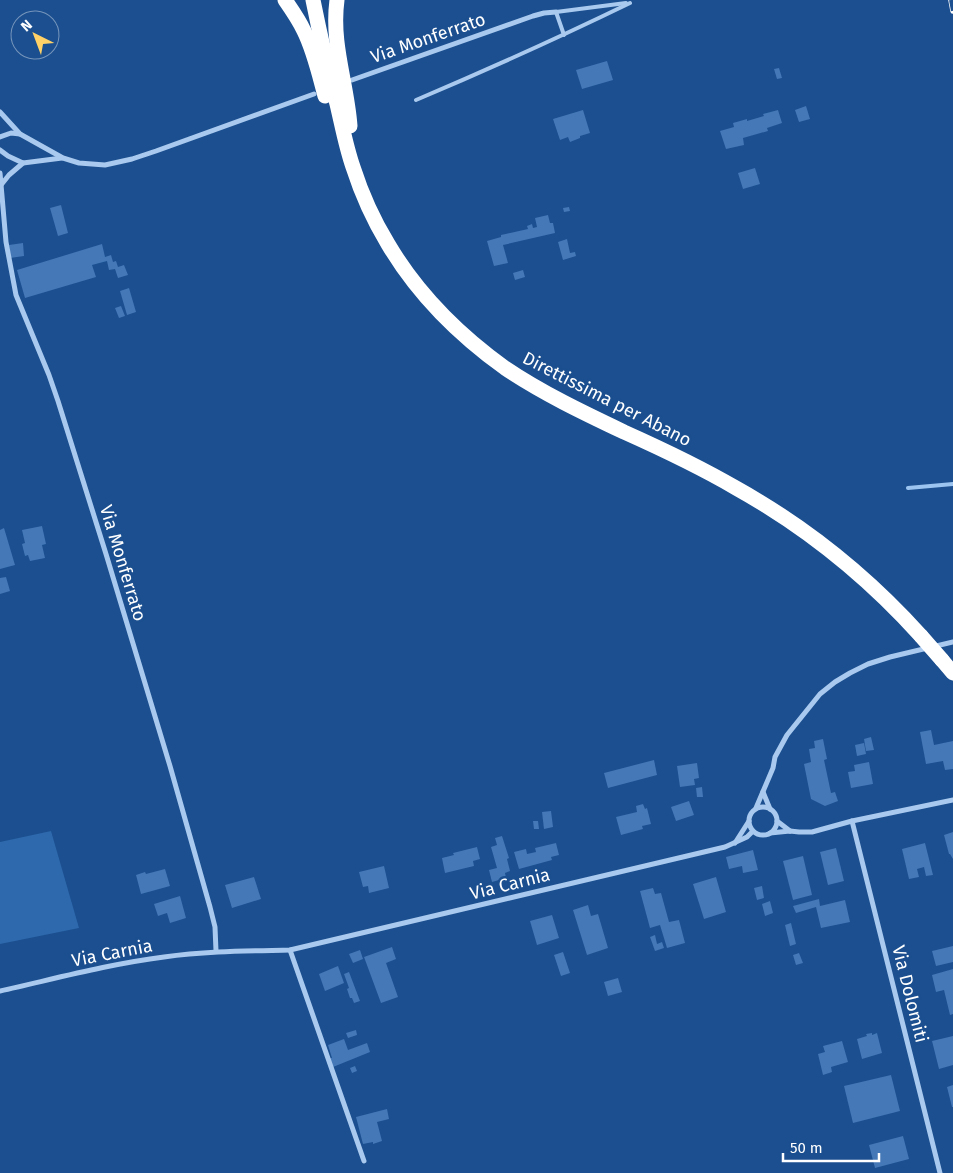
<svg xmlns="http://www.w3.org/2000/svg" width="953" height="1173" viewBox="0 0 953 1173" font-family="'Fira Sans',sans-serif">
<style>
.green{fill:#2e69ad}
.lines{fill:none;stroke-linecap:round;stroke-linejoin:round}
.stream{stroke:#9cc4f0;stroke-width:4}
.building{fill:#4478b7}
.lane{stroke:#a9c9ee;stroke-width:4}
.street{stroke:#a9c9ee;stroke-width:5}
.highway{stroke:#fff;stroke-width:15}
.rail-casing{stroke:#fff;stroke-width:5.5}
.rail{stroke:#1b4f8f;stroke-width:4;stroke-dasharray:11;stroke-linecap:butt}
.highway-bridge{stroke:#fff;stroke-width:15}
.labels{text-anchor:middle;dominant-baseline:central;stroke-width:5;stroke-linejoin:round;paint-order:stroke}
.street-label{font-size:18px;fill:#fff;stroke:#1b4f8f}
</style>
<rect width="100%" height="100%" fill="#1b4f8f"/>
<!-- green -->
<path class="green" d="M51,831L79,928L0,944V842Z"/>
<g class="lines">
<!-- stream -->
<path class="stream" d="M908,488L953,484"/>
</g>
<!-- building -->
<g class="building">
<path d="M607,61L613,80L582,89L576,70Z"/>
<path d="M779,68L782,78L777,79L774,69Z"/>
<path d="M806,106L810,119L799,122L795,110Z"/>
<path d="M583,110L590,133L580,136V138L570,142L568,137L560,140L553,119Z"/>
<path d="M778,110L782,123L767,128L768,131L743,138L744,145L726,149L720,131L734,127L733,123L747,119V121L764,116L763,114Z"/>
<path d="M755,168L760,184L743,189L738,173Z"/>
<path d="M61,205L68,233L58,236L50,208Z"/>
<path d="M569,207L570,211L564,212L563,208Z"/>
<path d="M548,215L550,223H553L555,233L503,245L508,263L494,266L487,241L501,237V235L528,229L527,226L532,224L533,228L537,227L535,218Z"/>
<path d="M567,239L570,253L575,252L576,256L563,260L558,242Z"/>
<path d="M23,243L24,256L10,258L9,245Z"/>
<path d="M102,244L105,257L111,255L113,262L116,261L118,267L124,265L128,275L118,278L115,269L109,270L107,261L92,265L96,277L25,298L17,270Z"/>
<path d="M523,270L525,277L515,280L513,273Z"/>
<path d="M129,288L136,312L127,315L120,291Z"/>
<path d="M121,306L125,316L119,318L115,308Z"/>
<path d="M42,526L46,544L42,545L45,558L30,561L28,555L25,556L22,544L25,543L22,530Z"/>
<path d="M4,528L15,565L0,569V530Z"/>
<path d="M6,577L10,591L0,594V578Z"/>
<path d="M931,730L934,745L953,741V769L945,770L943,761L926,764L920,732Z"/>
<path d="M871,737L874,750L866,751L864,739Z"/>
<path d="M823,739L827,759L824,760L831,793L835,792L838,801L825,806L811,799L804,764L811,762L809,749L815,748L814,741Z"/>
<path d="M864,743L866,754L857,756L855,745Z"/>
<path d="M654,760L657,775L608,788L604,773Z"/>
<path d="M869,762L873,784L851,788L848,772L855,771L854,765Z"/>
<path d="M697,763L699,778L694,779L695,785L680,787L677,766Z"/>
<path d="M702,787L703,797H697L696,788Z"/>
<path d="M689,801L694,815L676,821L671,807Z"/>
<path d="M643,804L645,809L647,808L651,824L642,826L643,829L621,835L616,817L637,812L636,806Z"/>
<path d="M551,811L553,827L544,829L542,812Z"/>
<path d="M533,821H538L539,829H534Z"/>
<path d="M953,832V859L950,854H949L944,835Z"/>
<path d="M502,836L509,858L507,859L510,871L505,873L506,878L492,882L489,870L497,868L491,847L497,845L495,838Z"/>
<path d="M556,843L559,855L551,857L552,860L519,869L514,852L526,849L527,854L536,852L535,848Z"/>
<path d="M925,843L933,875L926,876L924,867L917,869L919,877L909,879L902,849Z"/>
<path d="M477,847L480,859L473,861L474,866L445,873L442,858L454,855L453,853Z"/>
<path d="M836,848L844,881L828,885L820,852Z"/>
<path d="M753,850L758,870L743,873L742,866L729,869L726,857Z"/>
<path d="M803,856L812,895L793,900L783,861Z"/>
<path d="M384,866L389,888L369,893L368,886L363,887L359,872Z"/>
<path d="M165,869L170,886L141,894L136,875L145,872L146,874Z"/>
<path d="M254,877L261,899L232,908L225,885Z"/>
<path d="M716,877L726,912L704,919L693,884Z"/>
<path d="M762,886L764,898L757,900L754,888Z"/>
<path d="M653,888L655,894L661,893L669,922L679,920L685,943L667,948L660,925L650,928L640,891Z"/>
<path d="M180,896L186,918L170,923L167,913L158,916L154,904Z"/>
<path d="M819,899L820,906L845,900L850,922L821,928L816,907L796,913L793,906Z"/>
<path d="M770,901L773,913L765,916L762,904Z"/>
<path d="M588,905L591,916L598,914L608,948L587,955L573,910Z"/>
<path d="M552,915L559,938L537,945L530,921Z"/>
<path d="M791,923L796,944L790,946L785,925Z"/>
<path d="M655,935L657,944L662,942L664,948L655,951L650,937Z"/>
<path d="M953,946V962L936,966L932,951Z"/>
<path d="M392,947L396,959L386,963L398,997L381,1003L364,957Z"/>
<path d="M360,950L363,959L353,963L349,954Z"/>
<path d="M563,952L570,973L561,976L554,955Z"/>
<path d="M799,953L803,963L796,965L793,955Z"/>
<path d="M338,966L344,983L325,991L319,974Z"/>
<path d="M953,969V1014L950,1015L944,990L936,992L932,975Z"/>
<path d="M349,972L360,1001L354,1003L352,998H350L347,989L349,988L344,974Z"/>
<path d="M618,978L622,992L608,996L604,982Z"/>
<path d="M356,1030L357,1035L348,1038L346,1033Z"/>
<path d="M872,1033V1035L877,1033L882,1053L862,1059L857,1039L867,1036L866,1034Z"/>
<path d="M953,1036V1065L939,1069L932,1041Z"/>
<path d="M344,1039L348,1050L367,1043L370,1052L333,1067L330,1058H332L328,1045Z"/>
<path d="M842,1041L848,1062L831,1067L832,1072L823,1075L818,1054L825,1052L823,1046Z"/>
<path d="M355,1066L357,1071L352,1073L350,1068Z"/>
<path d="M891,1075L900,1111L853,1123L844,1086Z"/>
<path d="M953,1085V1107H952L947,1087Z"/>
<path d="M387,1109L389,1119L377,1122L382,1141L373,1144V1142L363,1144L356,1117Z"/>
<path d="M903,1136L909,1159L875,1168L869,1145Z"/>
</g>
<g class="lines">
<!-- lane -->
<g class="lane">
<path d="M564,35L556,12L626,3"/>
<path d="M416,100C489,69 560,37 630,3"/>
</g>
<!-- street -->
<g class="street">
<path d="M352,80L533,16L544,13L556,12"/>
<path d="M0,112L20,134L63,158L79,163L105,165L132,159L156,151L314,94"/>
<path d="M0,137L11,133L20,134"/>
<path d="M0,150L8,156L23,163"/>
<path d="M0,173L6,242L16,295L49,375L58,401L106,554L170,766L210,907L215,927L216,951"/>
<path d="M1,185L9,175L23,163L62,158"/>
<path d="M763,792L770,809"/>
<circle cx="763" cy="821" r="14"/>
<path d="M756,808L773,768L775,757L787,735L820,694L835,682L850,673L868,664L890,657L953,642"/>
<path d="M777,821L790,831"/>
<path d="M852,821L940,1173"/>
<path d="M770,833L790,831L799,832H812L852,821L953,800"/>
<path d="M735,843L749,821"/>
<path d="M290,950L364,1161"/>
<path d="M0,991C54,979 109,964 164,957C206,951 248,951 290,950L725,847L747,837L753,831"/>
</g>
<!-- highway -->
<g class="highway">
<path d="M285,0C292,10 299,20 304,31C314,51 319,74 325,96"/>
<path d="M313,0C320,35 328,70 337,104C342,125 346,147 353,167C361,192 374,221 388,244C417,293 459,335 505,368C542,393 584,413 624,432C662,449 700,467 736,488C806,527 867,576 921,636"/>
<path d="M337,0C331,44 347,83 350,126"/>
<path d="M942,660L953,673"/>
</g>
<defs>
<path id="rail" d="M951,0L953,11"/>
</defs>
<!-- rail casing -->
<use href="#rail" class="rail-casing"/>
<!-- rail -->
<use href="#rail" class="rail"/>
<!-- highway-bridge -->
<path class="highway-bridge" d="M921,636L942,660"/>
</g>
<g class="labels">
<!-- street labels -->
<g class="street-label">
<text transform="translate(428 38) rotate(-19)">Via Monferrato</text>
<text transform="translate(607 399) rotate(27)">Direttissima per Abano</text>
<text transform="translate(123 563) rotate(73)">Via Monferrato</text>
<text transform="translate(510 884) rotate(-14)">Via Carnia</text>
<text transform="translate(112 953) rotate(-11)">Via Carnia</text>
<text transform="translate(910 994) rotate(76)">Via Dolomiti</text>
</g>
</g>
<!-- north arrow -->
<g transform="translate(35 35) rotate(318)"><circle r="24" fill="#1b4f8f" stroke="#7695bc"/>
<path d="M0-4L9 19L0 12L-9 19Z" fill="#ffd166"/>
<text y="-8" font-size="14" font-weight="bold" text-anchor="middle" fill="#ffffff">N</text>
</g>
<!-- scale -->
<path d="M783 1153v8h96v-8" fill="none" stroke="#ffffff" stroke-width="2.5"/>
<text x="790" y="1153" font-size="15" fill="#ffffff" stroke="#1b4f8f" stroke-width="4" paint-order="stroke">50 m</text>
</svg>
